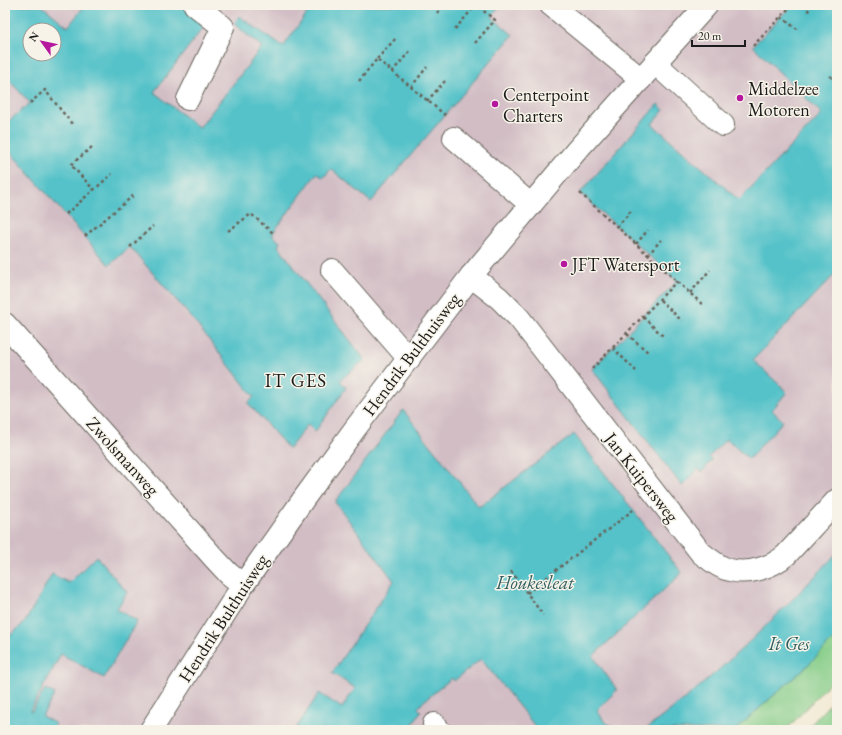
<svg xmlns="http://www.w3.org/2000/svg" width="842" height="735" viewBox="0 0 842 735" font-family="'EB Garamond',serif">
<style>
.industrial{fill:#d2bdc5;fill-rule:evenodd}
.green{fill:#86cd88;stroke:#517452}
.water{fill:#54c2c9;stroke:#386f72;fill-rule:evenodd}
.lines{fill:none;stroke-linecap:round;stroke-linejoin:round}
.minor-casing{stroke:#67635a;stroke-width:24}
.path{stroke:#67635a;stroke-width:2.5;stroke-dasharray:3 3;stroke-linecap:butt}
.minor{stroke:#fff;stroke-width:22}
.poi-dot{fill:#b5179e;stroke:#f7f3e8;stroke-width:1.5}
.labels{text-anchor:middle;dominant-baseline:central;stroke-width:3;stroke-linejoin:round;paint-order:stroke}
.poi-label{font-size:18px;fill:#1c1c1c;stroke:#f7f3e8;text-anchor:start}
.street-label{font-size:18px;fill:#1c1c1c;stroke:#f7f3e8}
.neighbourhood-label{font-size:19px;letter-spacing:1px;fill:#1c1c1c;stroke:#f7f3e8}
.water-label{font-size:19px;font-style:italic;fill:#325e61;stroke:#f7f3e8}
</style>
<rect width="100%" height="100%" fill="#f7f3e8"/>
<filter id="ink" filterUnits="userSpaceOnUse"><feTurbulence type="fractalNoise" baseFrequency=".025" numOctaves="2"/><feDisplacementMap in="SourceGraphic" scale="8" xChannelSelector="R" yChannelSelector="G"/><feConvolveMatrix kernelMatrix="1 2 1 2 8 2 1 2 1" color-interpolation-filters="sRGB"/></filter>
<filter id="wash" filterUnits="userSpaceOnUse"><feTurbulence type="fractalNoise" baseFrequency=".012" numOctaves="4" result="noise"/><feDisplacementMap in="SourceGraphic" scale="16" xChannelSelector="R" yChannelSelector="G"/><feGaussianBlur stdDeviation="0.9" result="paint"/><feColorMatrix in="noise" values="0 0 0 0 0 0 0 0 0 0 0 0 0 0 0 0 0 1.4 0 .05"/><feComposite in="paint" operator="in"/></filter>
<g filter="url(#wash)">
<rect width="100%" height="100%" fill="#f1e7ce"/>
<!-- industrial -->
<path class="industrial" d="M5,5H837V553L799,594L740,650L677,706L645,730H5ZM30,30H54V54H30Z"/>
<!-- green -->
<g class="green">
<path d="M837,636V675L786,730H735L809,664Z"/>
<path d="M837,696V730H806Z"/>
</g>
<!-- water -->
<g class="water">
<path d="M5,5H41L68,27L85,5H182L206,24L154,92L199,128L262,47L234,24L239,16L283,47L313,5H500L492,17L513,35L371,202L331,169L323,178L317,173L273,233V236L280,242L278,246L365,360L340,380L346,388L315,432L308,424L289,449L248,403L254,397L191,317L130,247L109,265L5,146V124L30,103L5,76ZM30,30H54V54H30Z"/>
<path d="M792,5H837V272L753,360L787,392L772,410L783,421L749,459L726,439L709,457L712,460L702,472L698,469L682,486L592,369L677,281L580,193L658,104L664,110L652,124L739,200L822,114L753,46Z"/>
<path d="M403,410L479,507L574,434L682,573L593,656L617,690L597,710L604,721L617,730H538L481,659L454,681L452,678L424,701L418,708L421,711L409,730H295L319,693L342,708L355,688L332,673L394,581L335,502Z"/>
<path d="M837,553V636L809,664L735,730H645C715,678 778,616 837,553Z"/>
<path d="M96,556L127,592L117,609L137,621L104,678L61,654L30,711H32L45,689L55,694L42,716L56,724L52,730H5V640L25,622L52,574L69,583Z"/>
</g>
</g>
<g filter="url(#ink)">
<g class="lines">
<defs>
<g id="minor">
<path d="M551,5L641,79"/>
<path d="M655,63L723,125"/>
<path d="M188,99L223,27L195,5"/>
<path d="M454,138L531,205"/>
<path d="M332,270L409,359"/>
<path d="M471,276L499,298L519,318L701,553C710,559 719,568 730,570C749,575 772,567 786,555L837,500"/>
<path d="M5,324L215,559L229,574L243,585"/>
<path d="M434,724L439,730"/>
<path d="M151,730L243,585L305,497L354,430L471,276L577,150L707,5"/>
</g>
</defs>
<!-- minor casing -->
<use href="#minor" class="minor-casing"/>
<!-- path -->
<g class="path">
<path d="M803,5L810,12"/>
<path d="M437,13L444,5"/>
<path d="M781,17L797,29"/>
<path d="M455,29L476,5"/>
<path d="M475,43L495,20L476,5"/>
<path d="M753,46L792,5"/>
<path d="M377,59L397,37"/>
<path d="M392,72L410,51"/>
<path d="M830,76L837,82"/>
<path d="M359,81L377,59L445,115"/>
<path d="M411,87L427,67"/>
<path d="M427,101L445,81"/>
<path d="M30,103L45,90L72,124"/>
<path d="M92,147L71,165L94,190"/>
<path d="M580,193L703,305"/>
<path d="M66,214L112,174"/>
<path d="M617,227L631,211"/>
<path d="M228,231L251,214L273,233"/>
<path d="M85,236L134,195"/>
<path d="M636,244L648,230"/>
<path d="M130,247L153,226"/>
<path d="M648,255L661,240"/>
<path d="M690,293L710,270"/>
<path d="M660,300L682,321"/>
<path d="M643,317L664,337"/>
<path d="M627,334L649,353"/>
<path d="M613,348L636,371"/>
<path d="M592,369L677,281"/>
<path d="M511,571L543,615"/>
<path d="M527,593L633,510"/>
</g>
<!-- minor -->
<use href="#minor" class="minor"/>
</g>
</g>
<!-- markers -->
<g class="poi-dot">
<circle cx="740" cy="98" r="4"/>
<circle cx="495" cy="104" r="4"/>
<circle cx="564" cy="264" r="4"/>
</g>
<g class="labels">
<!-- poi labels -->
<g class="poi-label">
<text x="748" y="88">Middelzee<tspan x="748" dy="21">Motoren</tspan></text>
<text x="503" y="94">Centerpoint<tspan x="503" dy="21">Charters</tspan></text>
<text x="572" y="264">JFT Watersport</text>
</g>
<!-- street labels -->
<g class="street-label">
<text transform="translate(411 354) rotate(-53)">Hendrik Bulthuisweg</text>
<text transform="translate(123 456) rotate(48)">Zwolsmanweg</text>
<text transform="translate(642 477) rotate(52)">Jan Kuipersweg</text>
<text transform="translate(223 618) rotate(-57)">Hendrik Bulthuisweg</text>
</g>
<!-- neighbourhood labels -->
<g class="neighbourhood-label">
<text x="296" y="380">IT GES</text>
</g>
<!-- water labels -->
<g class="water-label">
<text x="535" y="582">Houkesleat</text>
<text x="789" y="643">It Ges</text>
</g>
</g>
<!-- margin -->
<rect width="842" height="735" fill="none" stroke="#f7f3e8" stroke-width="20"/>
<!-- north arrow -->
<g transform="translate(42 42) rotate(303)"><circle r="19" fill="#f7f3e8" stroke="#9f9d96"/>
<path d="M0-3L7 15L0 10L-7 15Z" fill="#b5179e"/>
<text y="-6" font-size="11" font-weight="bold" text-anchor="middle" fill="#1c1c1c">N</text>
</g>
<!-- scale -->
<path d="M692 40v6h53v-6" fill="none" stroke="#1c1c1c" stroke-width="2"/>
<text x="698" y="40" font-size="12" fill="#1c1c1c" stroke="#f7f3e8" stroke-width="3" paint-order="stroke">20 m</text>
</svg>
